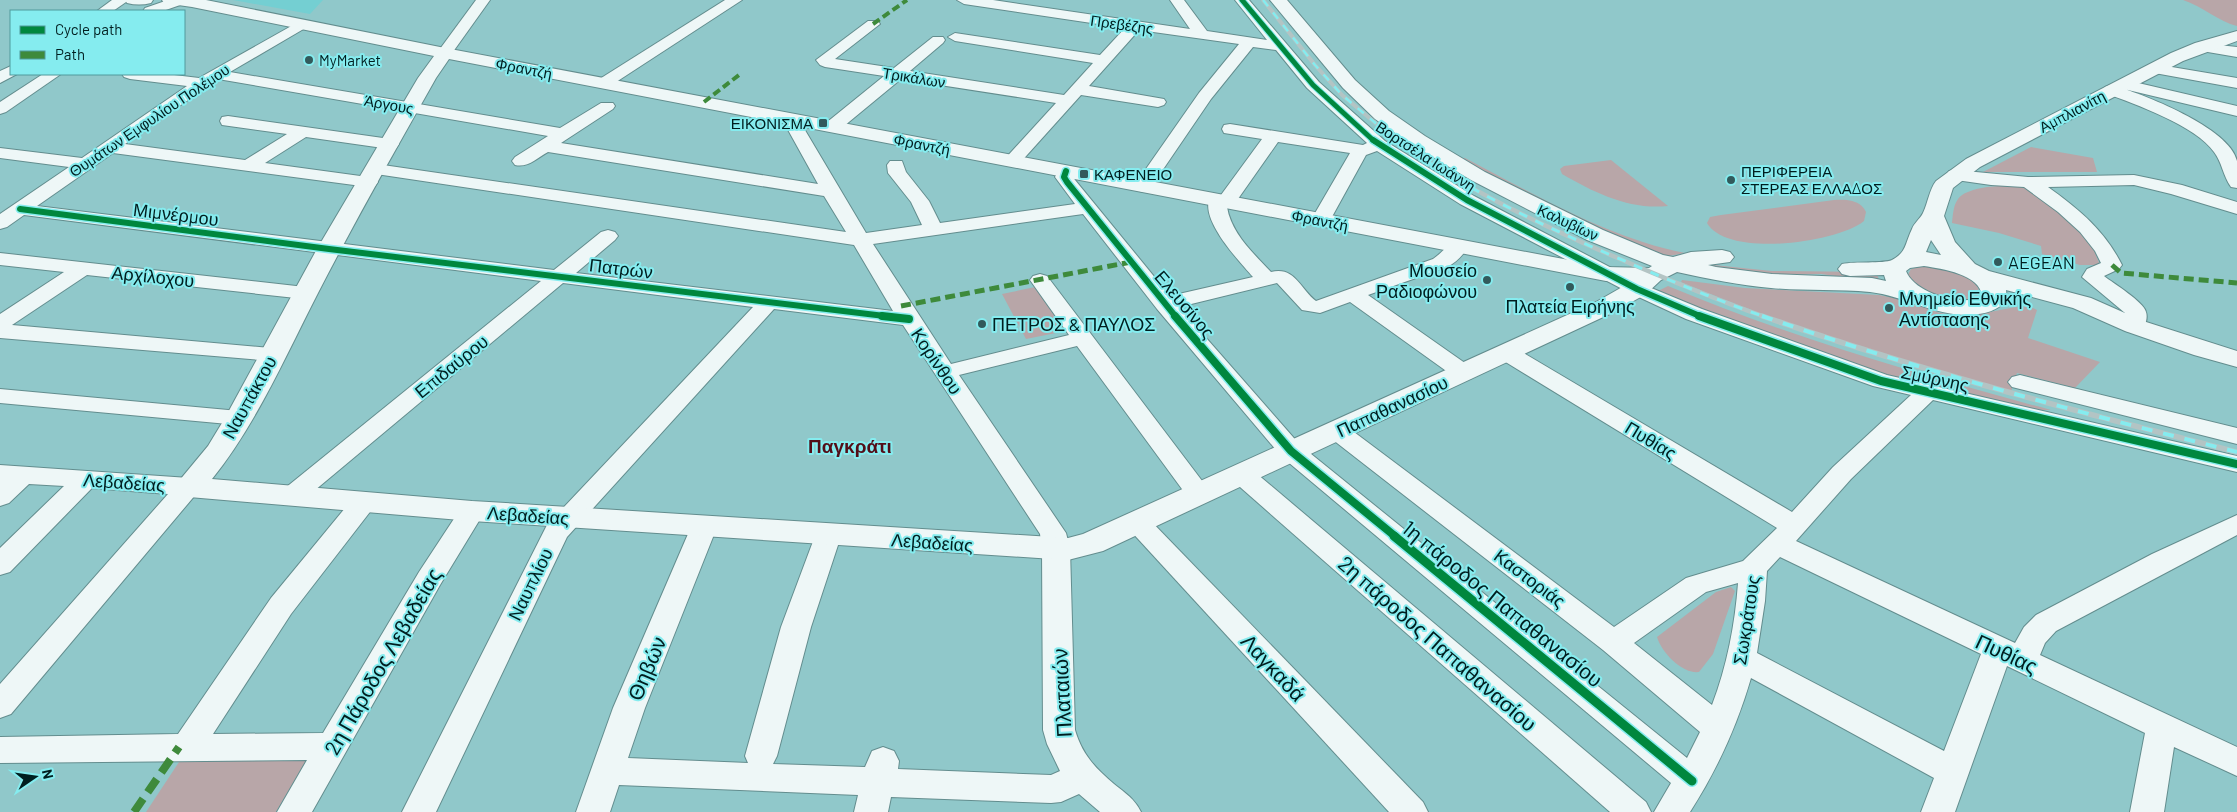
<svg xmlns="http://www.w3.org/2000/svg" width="2237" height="812" viewBox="0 0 2237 812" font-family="Barlow,sans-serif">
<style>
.built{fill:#74cfd2}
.green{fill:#b8a6a8}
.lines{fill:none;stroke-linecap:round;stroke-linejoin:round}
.minor-casing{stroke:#638d8e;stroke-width:2}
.major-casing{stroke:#638d8e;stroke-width:2}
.minor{fill:#eef7f7;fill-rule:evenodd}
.major{fill:#eef7f7;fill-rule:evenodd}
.rail-far2-casing{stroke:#b3c4c4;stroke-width:4}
.rail-far1-casing{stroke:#b3c4c4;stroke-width:4.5}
.rail-casing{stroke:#b3c4c4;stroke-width:5.5}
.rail-far2{stroke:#85ecef;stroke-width:2.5;stroke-dasharray:8;stroke-linecap:butt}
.rail-far1{stroke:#85ecef;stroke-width:3;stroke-dasharray:9;stroke-linecap:butt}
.rail{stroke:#85ecef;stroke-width:4;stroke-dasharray:11;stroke-linecap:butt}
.quiet-far2{stroke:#3e8a3b;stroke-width:4;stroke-dasharray:8 4;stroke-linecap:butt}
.quiet-far1{stroke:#3e8a3b;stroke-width:5;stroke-dasharray:10 5;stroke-linecap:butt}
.quiet{stroke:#3e8a3b;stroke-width:8;stroke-dasharray:16 8;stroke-linecap:butt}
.cycleway-far3-casing{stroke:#85ecef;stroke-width:7}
.cycleway-far2-casing{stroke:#85ecef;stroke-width:9}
.cycleway-far1-casing{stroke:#85ecef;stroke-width:11}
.cycleway-casing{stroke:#85ecef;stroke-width:12}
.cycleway-far3{stroke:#00873e;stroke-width:5}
.cycleway-far2{stroke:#00873e;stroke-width:6}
.cycleway-far1{stroke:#00873e;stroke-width:8}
.cycleway{stroke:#00873e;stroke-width:9}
.poi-dot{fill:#325a5b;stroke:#85ecef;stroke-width:2}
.labels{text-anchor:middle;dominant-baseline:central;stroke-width:4;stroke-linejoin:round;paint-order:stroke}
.far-street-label{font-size:15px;fill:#001e1f;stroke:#85ecef}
.far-poi-label{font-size:15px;fill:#001e1f;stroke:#85ecef;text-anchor:start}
.street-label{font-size:18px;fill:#001e1f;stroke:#85ecef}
.poi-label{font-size:18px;fill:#001e1f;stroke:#85ecef;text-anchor:start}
.neighbourhood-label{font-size:19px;font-weight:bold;fill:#530e18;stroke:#85ecef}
.near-street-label{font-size:21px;fill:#001e1f;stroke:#85ecef}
</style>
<rect width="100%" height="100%" fill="#90c8ca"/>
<!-- built -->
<path class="built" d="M233,0H323L310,14Z"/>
<!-- green -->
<g class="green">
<path d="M2183,0H2237V26C2219,22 2202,6 2183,0Z"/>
<path d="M2031,147L2093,158L2097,172H1983Z"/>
<path d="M1465,158C1534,194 1608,238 1685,253L1669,256L1658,254L1549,208L1461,159Z"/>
<path d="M1611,160L1668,206C1629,210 1595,193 1562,174L1560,169L1564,166Z"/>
<path d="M2027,186L2088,235L2100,265H2080L2042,254L2041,246L1999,233L1952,223C1953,215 1953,206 1958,199C1968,185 2011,185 2027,186Z"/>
<path d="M1834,200C1846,199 1861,200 1866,212L1864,221C1837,243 1727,258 1707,223L1710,217L1721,215Z"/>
<path d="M1694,263L1772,271L1876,272L1880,282L1821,274L1773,275L1731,271Z"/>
<path d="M1923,266C1943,267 1964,271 1978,286L1979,294C1968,307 1935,298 1922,290C1916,287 1911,281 1907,276L1911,269Z"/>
<path d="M1682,280L1745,288L1879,295L1904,300L1940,313L1955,315L1979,314L2016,307L2029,306L2037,310L2028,338L2100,362L2075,388L2017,373L2011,392C1899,361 1788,327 1681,282Z"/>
<path d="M1040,286L1071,330L1026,339L1002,294Z"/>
<path d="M1668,286C1792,338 1921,375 2051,410H2041L1953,393L1891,376L1688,306L1658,291Z"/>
<path d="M1731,587L1735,591L1713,654L1699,672C1682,674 1662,653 1657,637L1716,592Z"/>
<path d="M308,758L276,812H146L181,759Z"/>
</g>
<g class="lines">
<defs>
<g id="minor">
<path d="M112,0H129L113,11H97Z"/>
<path d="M168,0L185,1L183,4L163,11H143L145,8Z"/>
<path d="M476,0H490L450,56H440L437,53Z"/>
<path d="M725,0H742L610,86H598L596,83L598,80Z"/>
<path d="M957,0H993L1190,29L1170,0H1184L1207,31L1267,40L1235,0H1249L1319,82L1385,141L1474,196L1644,285L1702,309L1887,375L2237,456V472L1933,400L1851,479L1796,541L2015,643L2024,627L2036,615L2152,554L2237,515V535L2056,631L2045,643L2040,655L2237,747V776L2174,747L2164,812H2130L2145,733L2007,666L1955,812H1921L1934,778L1751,678C1737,726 1717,770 1690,812H1654L1671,783L1282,457L1157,309L1083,214L873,244L951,364L1069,335L1030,280L1033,276L1040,274L1047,276L1212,494L1208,500L1199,503L1190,500L1077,346L959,375L1066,533L1070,549L1075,730C1082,754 1095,768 1114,784C1125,793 1135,799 1141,812H1100L1079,794L1061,802L1051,803L891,797L888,812H854L858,795L619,785L610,812H576L613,708L691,527L695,520L704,518L713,520L717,527L645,708L628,758L748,763L745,756L781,627L815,536L818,529L828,527L838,529L841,536L811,627L777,756L773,764L865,767L872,751L883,747L894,751L899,761L898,769L1051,775L1060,771L1047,744L1043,730L1042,549L1040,534L903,325L774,309L567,537L436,812H402L547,525L753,307L563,283L302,501L293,504L284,501L280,495L284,489L541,281L24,215L7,227L0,229V214L69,167L0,158V148L82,158L187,86L130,79L124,77L122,74H166L199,78L302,20L309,24L307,27L230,72L560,128L601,103H613L615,106L613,109L561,143L818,184L782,119L784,115H796L866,233L922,225L911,202L888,173L887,165L890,161H902L906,172L929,201L940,223L1075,204L1055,177L1060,167L1066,166L1072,167L1075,171L1073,177L1075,180L1170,296L1253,277C1239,261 1197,217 1211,196L1221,195L1262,139L1224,133L1222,129L1224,125L1230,124L1363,145L1367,143L1307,88L1276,50L1253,47L1211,99L1149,190L1143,192L1137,190L1134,186L1199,93L1239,44L1139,30L1089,86L1164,99L1166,102L1164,105L1158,107L1081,95L1018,165H1006L1003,161L1056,103L901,79L838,131H826L824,127L826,123L884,76L825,67L820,65L816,60L868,21H878L880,24L835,59L894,68L933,37H943L945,40L943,43L910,71L1064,95L1093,63L955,41L948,37L955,33L1100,55L1125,28L964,4ZM218,79L548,136L515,157L512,161L515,165C528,168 537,158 548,152L824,196L846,232L376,164L370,165L367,169L370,173L376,174L854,245L893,311L576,273L615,240L618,236L615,232L608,230L601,232L554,270L37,206L113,153L369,187L375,186L378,182L375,178L265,163L306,137L390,149L396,148L399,144L396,140L390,139L228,116L222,117L220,121L222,125L287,134L245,160L125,144ZM1278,142L1350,153L1311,220L1314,224L1321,226L1328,224L1366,155L1377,151L1460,204L1630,293L1686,319L1873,386L1911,395L1833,467L1792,512L1515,348L1507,346L1499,348L1496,353L1499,358L1777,528L1743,561L1686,578L1614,627L1346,426L1337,423L1328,426L1325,431L1328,436L1603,650L1700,732L1687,758L1300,445L1179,307L1277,283L1302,310L1320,313L1350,302L1456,378L1464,380L1472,378L1475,373L1472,368L1368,295L1447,267C1457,262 1463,255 1469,246L1466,242C1451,238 1445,251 1433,259L1316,301C1300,289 1295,266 1271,272C1254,254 1231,233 1227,207L1233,206ZM1780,557L1981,654L1944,751L1757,653L1765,601L1767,571ZM1738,583C1735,624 1727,666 1712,705L1634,643L1706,592Z"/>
<path d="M2201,43L2237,47V57L2196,50L2194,47L2196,44Z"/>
<path d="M2154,64L2237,78V88L2149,72L2146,69L2149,66Z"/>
<path d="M11,66V74H17L0,83V71Z"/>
<path d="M43,74H61L6,112L0,114V102Z"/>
<path d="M2134,82L2237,106V116L2128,90L2126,87L2128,84Z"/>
<path d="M2111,85C2142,93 2230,128 2237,161C2237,169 2237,180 2237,188L2231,187C2223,176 2222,162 2214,152C2196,126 2135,104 2105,93L2103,90L2105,87Z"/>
<path d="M1955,170L2028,177L2134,175L2182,185L2237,202V214L2171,194L2134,185L2048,187C2079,209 2105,231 2122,265L2119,269L2104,276C2113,283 2144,302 2146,312C2148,318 2145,326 2142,331L2134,333L2126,331L2123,326L2125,313L2082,277L2087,269L2101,263L2095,251L2080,232L2058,212L2024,187L1991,185L1949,179L1946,175L1949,171Z"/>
<path d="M0,253L305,287L312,289L315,293L312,297L305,299L87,275L12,325L281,349L284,354L281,359L273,361L0,338V314L64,272L0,265Z"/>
<path d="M2020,375L2237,428V444L2012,387L2008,382L2012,377Z"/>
<path d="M0,389L239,411L248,413L251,418L248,423L239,425L0,403Z"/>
<path d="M0,465L189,478L198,481L202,487L11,714L0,718V684L168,494L92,488L10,572L0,575V548L64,486L29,484L9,503L0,506Z"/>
<path d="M1241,466L1250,468L1646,802L1651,812H1610L1232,480L1228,474L1232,468Z"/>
<path d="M364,493L373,496L377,502L373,508L291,614L213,734L323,733L419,572L463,505L472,502L481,505L485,511L440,585L312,812H277L307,760L0,763V737L178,734L271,598L355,496Z"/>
<path d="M1137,513L1146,516L1423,802L1428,812H1389L1128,528L1124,522L1128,516Z"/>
</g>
<g id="major">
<path d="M125,0H153L151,3C143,5 135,5 127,3Z"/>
<path d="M162,0H206L445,48L1606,267L1649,268L1652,266L1587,240L1471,180L1411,144L1375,119L1343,88L1270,0H1287L1355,80L1389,111L1425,136L1485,172L1603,230L1663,255L1673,257L1691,252L1722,250L1730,252L1734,257L1730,262L1708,265L1716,267L1772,274L1872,278L1886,281L1884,275L1850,276L1842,274L1838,269L1842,264C1855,261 1883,264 1892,260C1907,252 1905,243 1912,229C1914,223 1920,219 1923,213C1928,203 1929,190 1936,181L1966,159L2171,53L2195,43L2237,31V41L2183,61L1980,167L1953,188L1944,216L1955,242L1975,264L1989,271L2091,298L2143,321L2237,351V367L2194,355L2125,331L2073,308L2006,290L2007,299C1999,311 1984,314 1970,315C1935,316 1904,296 1870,292C1837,289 1804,291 1771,288C1739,285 1708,279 1677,272L1661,280L1646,294L1614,312L1103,551L1068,560L472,521L189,497L178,494L174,487L208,446L225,418L317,249L418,78L434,56L192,7L164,3ZM449,59L1606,281L1631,282L1596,302L1083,534L1068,538L472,501L212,479C257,423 286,355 319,291C356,219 396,149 436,78ZM1931,240L1941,255L1926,252ZM1924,266C1942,269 1980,274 1982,296C1963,308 1914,293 1906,271L1910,268Z"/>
</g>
</defs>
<!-- minor casing -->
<use href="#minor" class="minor-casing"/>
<!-- major casing -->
<use href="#major" class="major-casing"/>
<!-- minor -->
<use href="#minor" class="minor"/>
<!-- major -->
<use href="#major" class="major"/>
<defs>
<path id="rail-far2" d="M1263,0L1315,65L1342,95L1397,141"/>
<path id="rail-far1" d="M1395,140C1460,186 1533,221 1606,253C1659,276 1711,298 1765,317"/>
<path id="rail" d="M1762,316C1918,370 2077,412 2237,452"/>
</defs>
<!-- rail-far2 casing -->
<use href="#rail-far2" class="rail-far2-casing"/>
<!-- rail-far1 casing -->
<use href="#rail-far1" class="rail-far1-casing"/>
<!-- rail casing -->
<use href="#rail" class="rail-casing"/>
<!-- rail-far2 -->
<use href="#rail-far2" class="rail-far2"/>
<!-- rail-far1 -->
<use href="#rail-far1" class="rail-far1"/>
<!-- rail -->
<use href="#rail" class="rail"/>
<!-- quiet-far2 -->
<g class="quiet-far2">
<path d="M873,24L907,0"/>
<path d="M704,102L739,75"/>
</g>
<!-- quiet-far1 -->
<g class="quiet-far1">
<path d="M2112,265L2121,273L2237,283"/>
<path d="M901,306L1131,262"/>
</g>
<!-- quiet -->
<path class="quiet" d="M134,812L179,747"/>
<defs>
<path id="cycleway-far3" d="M1242,0L1313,85L1374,141"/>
<g id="cycleway-far2">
<path d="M1373,140L1467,200L1637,289L1702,317"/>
<path d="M1066,171L1064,177L1067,182L1176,317"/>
<path d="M20,209L329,249L893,317"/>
</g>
<g id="cycleway-far1">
<path d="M882,316L909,319"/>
<path d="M1175,316L1291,451L1396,537"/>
<path d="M1699,316L1881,381L2237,464"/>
</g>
<path id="cycleway" d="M1394,536L1692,781"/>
</defs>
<!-- cycleway-far3 casing -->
<use href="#cycleway-far3" class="cycleway-far3-casing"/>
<!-- cycleway-far2 casing -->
<use href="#cycleway-far2" class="cycleway-far2-casing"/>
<!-- cycleway-far1 casing -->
<use href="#cycleway-far1" class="cycleway-far1-casing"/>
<!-- cycleway casing -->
<use href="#cycleway" class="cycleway-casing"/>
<!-- cycleway-far3 -->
<use href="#cycleway-far3" class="cycleway-far3"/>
<!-- cycleway-far2 -->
<use href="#cycleway-far2" class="cycleway-far2"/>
<!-- cycleway-far1 -->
<use href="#cycleway-far1" class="cycleway-far1"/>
<!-- cycleway -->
<use href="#cycleway" class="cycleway"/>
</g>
<!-- markers -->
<g class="poi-dot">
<circle cx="309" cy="60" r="5"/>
<rect x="818" y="118" width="10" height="10" rx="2.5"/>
<rect x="1079" y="169" width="10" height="10" rx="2.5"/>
<circle cx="1731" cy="180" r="5"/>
<circle cx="1998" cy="262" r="5"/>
<circle cx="1487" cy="280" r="5"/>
<circle cx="1570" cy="287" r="5"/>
<circle cx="1889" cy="308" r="5"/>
<circle cx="982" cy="324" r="5"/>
</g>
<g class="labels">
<!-- far-street labels -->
<g class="far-street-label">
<text transform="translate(1122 24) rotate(8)">Πρεβέζης</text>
<text transform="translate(524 68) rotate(11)">Φραντζή</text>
<text transform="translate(914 77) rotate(9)">Τρικάλων</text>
<text transform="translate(389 104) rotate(10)">Άργους</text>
<text transform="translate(2072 111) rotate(-28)">Αμπλιανίτη</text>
<text transform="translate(149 120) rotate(-34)">Θυμάτων Εμφυλίου Πολέμου</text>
<text transform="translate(922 144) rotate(11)">Φραντζή</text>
<text transform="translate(1426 156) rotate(33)">Βορτσέλα Ιωάννη</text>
<text transform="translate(1320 220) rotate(11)">Φραντζή</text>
<text transform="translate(1568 222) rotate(25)">Καλυβίων</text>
</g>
<!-- far-poi labels -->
<g class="far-poi-label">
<text x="319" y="60">MyMarket</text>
<text x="813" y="123" text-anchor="end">ΕΙΚΟΝΙΣΜΑ</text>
<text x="1741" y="171">ΠΕΡΙΦΕΡΕΙΑ<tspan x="1741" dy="17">ΣΤΕΡΕΑΣ ΕΛΛΑΔΟΣ</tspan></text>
<text x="1094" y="174">ΚΑΦΕΝΕΙΟ</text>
</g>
<!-- street labels -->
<g class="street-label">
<text transform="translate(176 214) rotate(7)">Μιμνέρμου</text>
<text transform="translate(621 268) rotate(7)">Πατρών</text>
<text transform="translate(153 276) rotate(6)">Αρχίλοχου</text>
<text transform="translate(1185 304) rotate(50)">Ελευσίνος</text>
<text transform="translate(937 361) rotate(56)">Κορίνθου</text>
<text transform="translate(451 366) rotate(-39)">Επιδαύρου</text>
<text transform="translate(1935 378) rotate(12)">Σμύρνης</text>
<text transform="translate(249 397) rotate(-61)">Ναυπάκτου</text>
<text transform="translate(1392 406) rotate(-25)">Παπαθανασίου</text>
<text transform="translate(1651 440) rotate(31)">Πυθίας</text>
<text transform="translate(124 482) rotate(4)">Λεβαδείας</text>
<text transform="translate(528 515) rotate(4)">Λεβαδείας</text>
<text transform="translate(932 542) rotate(4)">Λεβαδείας</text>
<text transform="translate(1530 578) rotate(37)">Καστοριάς</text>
<text transform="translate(530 584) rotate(-64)">Ναυπλίου</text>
<text transform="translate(1746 620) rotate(-81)">Σωκράτους</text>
</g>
<!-- poi labels -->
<g class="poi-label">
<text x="2008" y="262">AEGEAN</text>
<text x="1477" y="270" text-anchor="end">Μουσείο<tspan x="1477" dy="21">Ραδιοφώνου</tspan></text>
<text x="1899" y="298">Μνημείο Εθνικής<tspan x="1899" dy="21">Αντίστασης</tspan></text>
<text x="1570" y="306" text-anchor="middle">Πλατεία Ειρήνης</text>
<text x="992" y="324">ΠΕΤΡΟΣ &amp; ΠΑΥΛΟΣ</text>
</g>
<!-- neighbourhood labels -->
<g class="neighbourhood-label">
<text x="850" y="445">Παγκράτι</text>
</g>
<!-- near-street labels -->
<g class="near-street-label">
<text transform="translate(1503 603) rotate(39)">1η πάροδος Παπαθανασίου</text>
<text transform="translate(1438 643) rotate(41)">2η πάροδος Παπαθανασίου</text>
<text transform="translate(2007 653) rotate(25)">Πυθίας</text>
<text transform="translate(382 661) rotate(-60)">2η Πάροδος Λεβαδείας</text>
<text transform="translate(1274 667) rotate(47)">Λαγκαδά</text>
<text transform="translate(646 668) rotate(-67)">Θηβών</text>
<text transform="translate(1061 693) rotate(-93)">Πλαταιών</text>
</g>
</g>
<!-- legend -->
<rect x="10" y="10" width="175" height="65" fill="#85ecef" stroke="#509a9c"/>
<rect x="20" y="26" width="25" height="8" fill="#00873e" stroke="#509a9c"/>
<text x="55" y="35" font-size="15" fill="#001e1f">Cycle path</text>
<rect x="20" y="51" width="25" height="8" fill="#3e8a3b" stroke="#509a9c"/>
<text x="55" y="60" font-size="15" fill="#001e1f">Path</text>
<!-- north arrow -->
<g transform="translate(35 777) rotate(77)" stroke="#85ecef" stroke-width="4" paint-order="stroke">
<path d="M0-4L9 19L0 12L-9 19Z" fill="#001e1f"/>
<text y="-8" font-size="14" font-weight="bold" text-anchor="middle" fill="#001e1f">N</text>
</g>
</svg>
